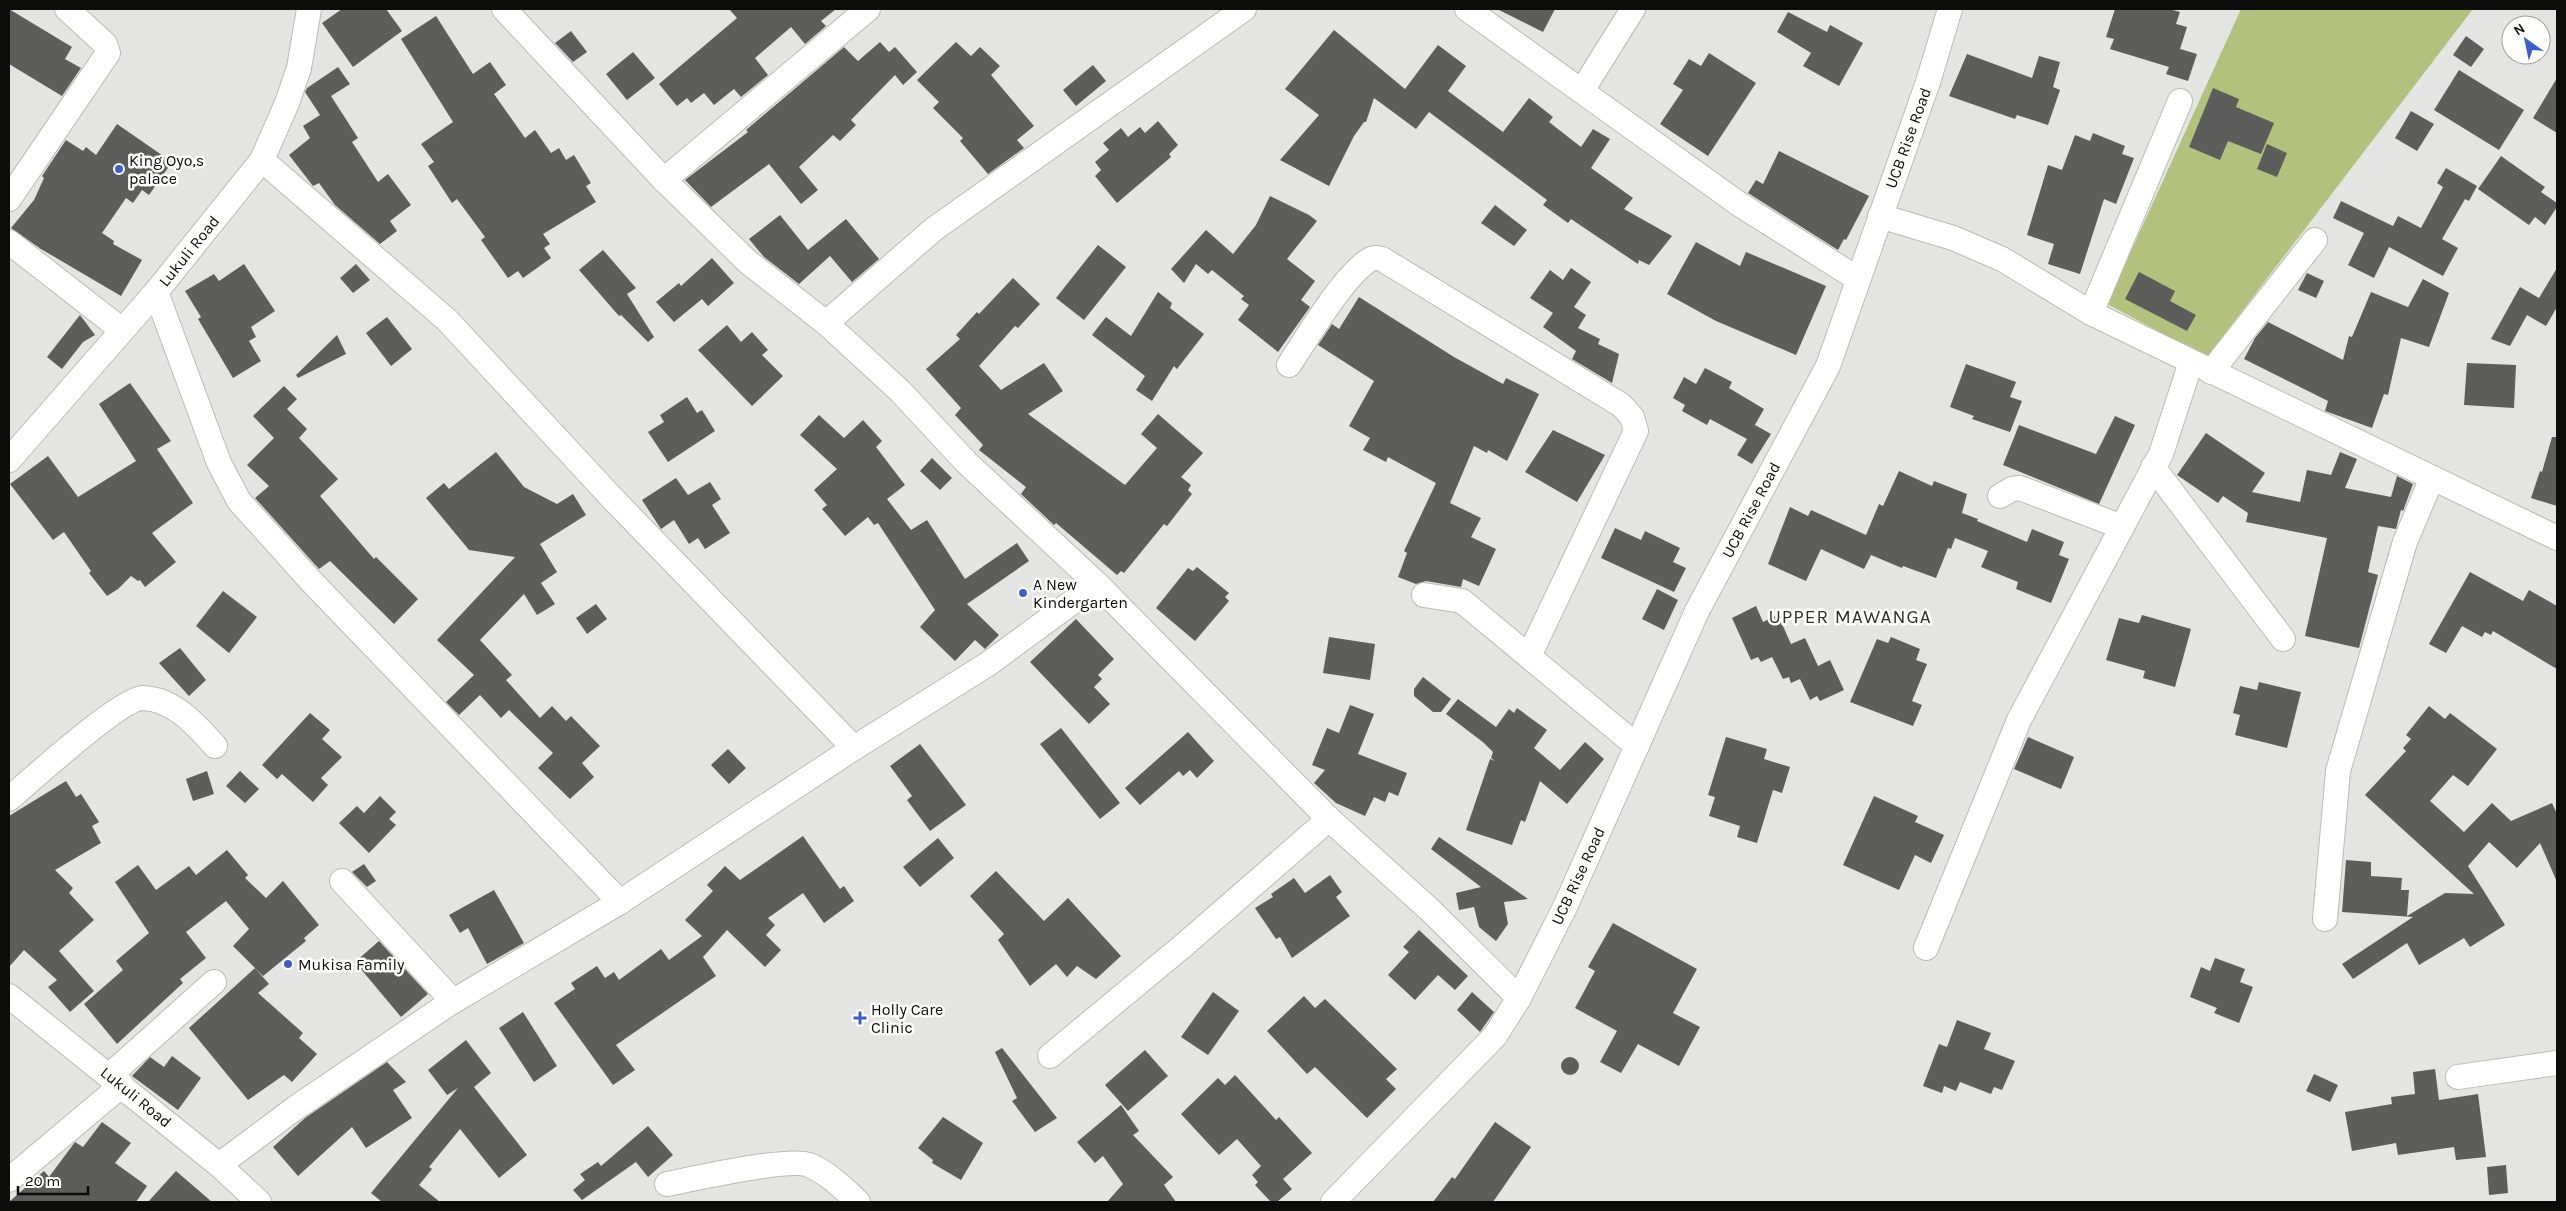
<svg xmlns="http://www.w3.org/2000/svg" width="2566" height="1211" viewBox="0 0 2566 1211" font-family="Karla,sans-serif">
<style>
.green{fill:#b3c17d}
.building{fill:#5d5e5b}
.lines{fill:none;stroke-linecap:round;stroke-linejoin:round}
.minor-casing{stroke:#babbb8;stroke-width:26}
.minor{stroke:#fff;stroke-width:24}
.poi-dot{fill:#3e5ed0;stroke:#fffffe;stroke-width:2}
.labels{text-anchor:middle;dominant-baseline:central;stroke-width:5;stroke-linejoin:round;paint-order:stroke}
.street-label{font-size:16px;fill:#0c0c0b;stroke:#fffffe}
.poi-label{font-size:16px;fill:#0c0c0b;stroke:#fffffe;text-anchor:start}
.quarter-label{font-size:19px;letter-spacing:1px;fill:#313230;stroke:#fffffe}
</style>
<rect width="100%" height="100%" fill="#e4e5e2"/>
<!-- green -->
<path class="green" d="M2241,9H2473L2207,357L2107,304Z"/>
<!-- building -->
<g class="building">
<path d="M9,9L72,47L65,59L81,68L62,96L9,64Z"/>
<path d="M342,9H386L402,31L353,67L322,23Z"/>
<path d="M729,9H836L821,21L826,26L805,44L791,27L755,58L768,75L741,97L734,89L714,105L704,93L691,103L687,98L677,106L659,84L737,18Z"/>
<path d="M1497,9H1555L1543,32Z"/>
<path d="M2115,9H2169L2180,12L2176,24L2187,27L2180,49L2197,54L2188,81L2166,74L2169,67L2110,49L2114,39L2106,37Z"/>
<path d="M1788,12L1827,32L1830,25L1863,43L1839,86L1803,66L1811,53L1777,32Z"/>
<path d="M436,16L473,74L490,62L506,85L494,94L525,138L535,130L551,153L559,148L566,160L574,155L591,183L586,186L596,202L543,234L550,244L544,248L551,258L523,278L518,271L508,278L481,240L485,237L457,199L452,203L428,166L434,162L421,144L453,122L401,39Z"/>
<path d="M1334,30L1405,89L1438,45L1466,66L1448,91L1503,132L1529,98L1553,117L1549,122L1581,147L1593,129L1610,139L1591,168L1633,198L1624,209L1672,236L1649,265L1639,260L1638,264L1571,219L1568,223L1543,205L1547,200L1429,112L1416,129L1374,98L1366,122H1364L1354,136L1329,186L1280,160L1319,115L1285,89Z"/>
<path d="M571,31L587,52L573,62L555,43Z"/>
<path d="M2466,36L2484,49L2471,67L2453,55Z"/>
<path d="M880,42L889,52L895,47L917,72L903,85L895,75L851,120L856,125L840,141L833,135L799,167L818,190L801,204L769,164L711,207L685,180L748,132L746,130L844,47L858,61Z"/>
<path d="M956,42L971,56L980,47L1000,66L991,75L1034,126L1017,140L1024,148L988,174L960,141L963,138L933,108L939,102L917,80Z"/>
<path d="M633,52L655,78L627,100L606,74Z"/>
<path d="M1709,53L1756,83L1708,156L1660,124L1683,90L1673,84L1689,59L1701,66Z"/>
<path d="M1967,54L2032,78L2039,56L2060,62L2053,87L2060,90L2048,125L2017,115L2015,119L1949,96Z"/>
<path d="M1093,65L1106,81L1076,106L1063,90Z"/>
<path d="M338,67L350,84L331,96L358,138L352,142L378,182L388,174L411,205L390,221L397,231L380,244L335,205L319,183L313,186L289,155L310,138L303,126L320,115L305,92L307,88Z"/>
<path d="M2459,70L2524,110L2499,150L2434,110Z"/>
<path d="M2557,78V133L2533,118Z"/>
<path d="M2213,88L2239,99L2236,107L2274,123L2261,154L2228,141L2220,160L2189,147Z"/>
<path d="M2411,111L2434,124L2417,151L2395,138Z"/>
<path d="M1158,121L1178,145L1169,154L1171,157L1117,203L1095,176L1101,170L1095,162L1109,150L1103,143L1121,128L1128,137L1140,127L1145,133Z"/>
<path d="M117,124L172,162L149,195L142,190L133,203L126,198L102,233L114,241L113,244L142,260L121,296L41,249L11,228L34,200L44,178L42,176L66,140L83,151L86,147L96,155Z"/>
<path d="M2093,133L2125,146L2122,154L2134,158L2116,204L2104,199L2080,274L2048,264L2054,244L2027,235L2048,165L2062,170L2075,135L2090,141Z"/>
<path d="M2267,144L2287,153L2277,177L2257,169Z"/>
<path d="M1779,151L1869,196L1846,240L1844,239L1838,250L1748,193L1756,180L1763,184Z"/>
<path d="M2501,156L2545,187L2541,192L2557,203V207L2545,225L2535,217L2529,225L2478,189Z"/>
<path d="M2446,168L2477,186L2469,201L2465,199L2442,239L2458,248L2443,276L2389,247L2374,278L2348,265L2364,233L2333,218L2341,201L2393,226L2398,216L2421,228L2443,187L2437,183Z"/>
<path d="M1270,196L1309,215L1317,221L1287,259L1315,281L1301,300L1310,307L1278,352L1238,320L1249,305L1241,299L1244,296L1212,270L1208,274L1196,264L1184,283L1171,269L1206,230L1233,254L1256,225Z"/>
<path d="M1495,205L1527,230L1514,246L1481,223Z"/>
<path d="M780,215L808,250L846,219L879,259L852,282L830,256L799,284L764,257L749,239Z"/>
<path d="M1696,242L1740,266L1746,252L1826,286L1796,355L1716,321L1667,294Z"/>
<path d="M1098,245L1126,267L1084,320L1056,298Z"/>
<path d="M603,250L636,288L627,294L654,337L648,342L621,315L619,316L579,270Z"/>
<path d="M712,258L734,283L708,306L702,299L674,322L656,302L679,283L681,286Z"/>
<path d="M244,264L275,311L251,327L256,337L249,341L261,361L233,378L198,319L201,317L185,291L214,274L219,281Z"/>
<path d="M356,264L370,280L353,293L340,278Z"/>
<path d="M1571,268L1591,282L1574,307L1586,315L1578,328L1600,339L1598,344L1619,354L1612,383L1572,359L1576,351L1543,327L1553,313L1530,298L1550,270L1563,280Z"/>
<path d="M2557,268V307L2546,326L2527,315L2510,346L2491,339L2520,287L2539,298Z"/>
<path d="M2139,272L2175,291L2170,301L2196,315L2187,331L2125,299Z"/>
<path d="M2307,273L2324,281L2316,298L2298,290Z"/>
<path d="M1013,278L1040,304L1018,328L1015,326L979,366L1001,390L1044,363L1063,391L1028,414L1125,485L1157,448L1141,434L1158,414L1203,453L1181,477L1191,485L1188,490L1192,494L1167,526L1164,524L1124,573L1121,571L1117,575L1056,523L1054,525L1021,494L1026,487L979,450L983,445L955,415L961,408L926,369L960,339L956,335L977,312L979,314Z"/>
<path d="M2423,279L2449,293L2429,347L2401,338L2388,395L2384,394L2372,428L2325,411L2328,401L2244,359L2255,338L2268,322L2343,360L2349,336L2352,337L2371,292L2408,307Z"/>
<path d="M1158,292L1172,303L1170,308L1204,334L1177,369L1174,366L1152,401L1136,390L1145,376L1092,335L1106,317L1131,336Z"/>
<path d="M1359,297L1454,357L1503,384L1506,378L1539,394L1507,461L1488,450L1487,453L1474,446L1450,503L1481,518L1471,537L1496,549L1479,586L1463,579L1461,587L1426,581L1416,584L1398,577L1407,553L1404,551L1436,483L1388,457L1386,462L1363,450L1370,438L1349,426L1374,381L1318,345L1332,324L1339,329Z"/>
<path d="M80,315L95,335L83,342L62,369L47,357Z"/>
<path d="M387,317L412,349L391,366L366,333Z"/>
<path d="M727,325L741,342L752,332L768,350L762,355L783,376L752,406L698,350Z"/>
<path d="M337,335L346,354L298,378L296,375Z"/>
<path d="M2467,363L2516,365L2514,408L2464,405Z"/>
<path d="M1966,364L2016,382L2010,397L2022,401L2010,432L1972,419L1974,416L1950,407Z"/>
<path d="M1705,368L1732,382L1729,388L1764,409L1752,430L1755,425L1771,434L1752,464L1737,455L1747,439L1710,419L1707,425L1682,411L1685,405L1673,398L1684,377L1696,384Z"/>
<path d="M130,383L171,441L157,449L193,503L152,533L176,562L145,587L140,580L138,581L131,576L118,589L107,596L89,573L91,571L64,532L53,540L10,484L48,456L78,497L136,461L99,404Z"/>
<path d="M284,386L297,399L287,409L307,429L299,438L338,479L320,496L374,559L376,557L418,599L394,624L330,561L319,569L255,498L269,486L247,465L274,438L253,416Z"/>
<path d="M687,397L697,413L702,410L715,431L668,462L648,432L664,422L660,415Z"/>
<path d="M819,415L844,438L863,420L882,441L876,447L905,485L887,499L911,530L927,520L965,579L1017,543L1029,561L967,604L999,635L985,649L975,640L955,661L920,627L935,610L878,523L874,525L868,517L845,536L822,509L827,505L814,490L837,469L800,435Z"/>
<path d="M2115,416L2135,425L2099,504L2003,465L2019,425L2096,454Z"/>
<path d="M1553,430L1605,455L1577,502L1525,472Z"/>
<path d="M2206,433L2265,473L2252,492L2300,502L2307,470L2331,475L2340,452L2357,459L2345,488L2391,497L2397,476L2413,484L2403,511L2401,510L2396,529L2378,526L2368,572L2378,575L2359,648L2305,636L2327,538L2246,522L2248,513L2223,496L2218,503L2177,475Z"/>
<path d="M2552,437H2557V506L2531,498L2540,471L2542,472Z"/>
<path d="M496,452L524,487L557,504L573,494L586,515L540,544L557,572L541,583L555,604L537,615L524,594L480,640L512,675L506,680L540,718L552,706L566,721L571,716L600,746L582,763L594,777L570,799L538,768L553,753L509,710L501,718L480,695L459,715L446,702L474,675L437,640L515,557L469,550L426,498L444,483L449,489Z"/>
<path d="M932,458L952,478L940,490L920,471Z"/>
<path d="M1899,471L1932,486L1934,481L1967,494L1962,513L1978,519L1977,521L2027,542L2032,529L2064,542L2059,555L2069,559L2051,603L2016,589L2018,582L1981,567L1988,551L1955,538L1951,549L1948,548L1936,578L1903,566L1902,568L1871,555L1864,569L1821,549L1806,581L1768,564L1790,507L1808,516L1811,510L1866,535L1879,504L1883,506Z"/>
<path d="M676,478L688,495L710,482L721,499L712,505L730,533L705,549L698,538L689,544L674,520L661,529L642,500Z"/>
<path d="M1615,528L1641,540L1645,531L1680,548L1673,562L1686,568L1674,592L1601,558Z"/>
<path d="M1197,567L1229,593L1225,597L1229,601L1195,641L1156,608L1188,568L1193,571Z"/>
<path d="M2470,572L2523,601L2529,590L2557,606V669L2493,631L2491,635L2485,632L2482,637L2462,626L2446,653L2429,644Z"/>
<path d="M1657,589L1678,600L1664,630L1642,619Z"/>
<path d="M223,591L257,617L229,653L196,626Z"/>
<path d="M596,604L607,619L587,634L576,618Z"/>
<path d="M1756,606L1763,622L1778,615L1791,644L1805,638L1818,666L1830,660L1844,690L1820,701L1817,696L1810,700L1800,679L1791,683L1789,677L1783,679L1772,657L1761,662L1758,657L1751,660L1732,618Z"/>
<path d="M2142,615L2191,629L2175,687L2143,678L2145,671L2106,660L2119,618L2139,623Z"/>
<path d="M1076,619L1114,659L1098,675L1102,679L1094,687L1110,704L1089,724L1030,662Z"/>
<path d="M1329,637L1375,644L1370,680L1323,673Z"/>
<path d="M1891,637L1920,649L1916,660L1927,664L1912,701L1922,705L1913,726L1850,702L1877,639L1888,643Z"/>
<path d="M180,648L206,680L189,696L159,663Z"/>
<path d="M1423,677L1451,699L1441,712H1433L1414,696V689Z"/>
<path d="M2259,682L2301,692L2287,748L2235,735L2240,715L2233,713L2240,686L2257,690Z"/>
<path d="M1458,699L1496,727L1509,709L1514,713L1517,708L1547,730L1534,748L1560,770L1585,742L1604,759L1567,804L1540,781L1525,822L1521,820L1512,845L1466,830L1490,759L1495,761L1491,758L1493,752L1484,743L1446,714Z"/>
<path d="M1350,705L1374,714L1358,754L1407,773L1398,796L1389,792L1385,802L1374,797L1365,816L1336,803L1314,783L1325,770L1312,765L1327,728L1339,733Z"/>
<path d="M2429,706L2445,719L2450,713L2497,749L2468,786L2453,775L2430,801L2464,832L2492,803L2511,821L2552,803L2557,814V882L2540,843L2517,868L2489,842L2468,866L2505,925L2470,947L2464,938L2419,965L2407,943L2353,979L2342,964L2413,917L2342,912L2346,860L2371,862V876L2402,878L2401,890H2409L2407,916L2445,893L2474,894L2365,795L2406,751L2403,748L2411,739L2406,735Z"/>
<path d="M310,713L330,730L322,739L342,757L321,778L328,785L313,802L282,774L277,779L262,765Z"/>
<path d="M1061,728L1120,803L1100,819L1040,744Z"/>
<path d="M1188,732L1214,761L1197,778L1190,770L1183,776L1179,771L1140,805L1125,788Z"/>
<path d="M1726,737L1767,749L1764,759L1790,767L1782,793L1773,790L1757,843L1737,837L1740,826L1709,816L1715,797L1708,795Z"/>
<path d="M2028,737L2074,757L2061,789L2014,769Z"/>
<path d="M920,744L966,805L930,831L907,800L912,796L890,766Z"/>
<path d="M728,749L746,768L729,784L711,765Z"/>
<path d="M207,771L214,794L193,801L186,779Z"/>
<path d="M240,771L259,789L245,803L226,786Z"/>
<path d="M66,781L76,797L81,794L99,822L92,826L101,843L55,870L73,888L69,893L94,920L59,951L94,991L70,1012L48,987L57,980L24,950L9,967V816Z"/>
<path d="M380,796L396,812L389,819L396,825L369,853L339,823L357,806L364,813Z"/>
<path d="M1874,796L1918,816L1915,822L1944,835L1931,863L1915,855L1899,890L1843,865Z"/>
<path d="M803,836L840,889L844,886L854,901L824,923L803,893L768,918L775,925L766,935L781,950L765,967L727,930L703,957L716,976L616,1045L635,1070L613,1085L554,1003L575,989L571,983L597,966L605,978L614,972L619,980L661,949L669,960L702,936L685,920L713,891L707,885L725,866L740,880Z"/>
<path d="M1439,837L1528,899L1504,902L1508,924L1496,941L1479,927L1474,907L1459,910L1456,893L1481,887L1431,849Z"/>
<path d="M938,838L954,858L920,887L903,867Z"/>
<path d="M227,850L248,875L245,878L266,898L283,881L319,925L304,938L306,941L263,976L233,946L249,929L226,901L186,932L206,958L180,979L183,983L117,1044L84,1004L123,970L116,961L149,933L115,882L138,865L156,890L189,866L196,875Z"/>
<path d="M364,864L376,881L367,887L352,872Z"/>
<path d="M996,871L1044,921L1068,898L1121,956L1096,979L1077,966L1067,977L1056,964L1030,986L998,940L1004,934L970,896Z"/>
<path d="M1330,875L1342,892L1336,897L1350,916L1292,958L1280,937L1276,939L1255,908L1273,897L1271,894L1294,878L1305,893Z"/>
<path d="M494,890L524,943L487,964L468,928L460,933L449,915Z"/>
<path d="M1613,923L1697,969L1673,1013L1700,1027L1679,1066L1638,1044L1621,1073L1600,1062L1617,1031L1575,1008L1595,971L1588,967Z"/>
<path d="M1419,930L1468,976L1455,990L1438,975L1415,1000L1388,975L1409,952L1403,947Z"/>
<path d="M379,941L428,994L401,1017L355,962Z"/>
<path d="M2215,958L2245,969L2240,982L2253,987L2239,1023L2214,1013L2217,1008L2190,997L2201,967L2210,971Z"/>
<path d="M255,968L269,984L258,993L303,1033L299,1038L317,1054L292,1082L284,1075L248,1100L189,1028Z"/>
<path d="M1213,992L1239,1011L1208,1055L1181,1037Z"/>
<path d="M1472,992L1494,1012L1480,1032L1457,1010Z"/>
<path d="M1304,996L1315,1008L1325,999L1397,1069L1386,1079L1396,1089L1367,1118L1315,1067L1307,1074L1267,1031Z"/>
<path d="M523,1012L557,1066L534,1082L499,1028Z"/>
<path d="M1957,1020L1991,1033L1984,1049L2015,1061L2002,1090L1994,1087L1991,1094L1960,1082L1956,1091L1944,1086L1942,1093L1923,1086L1939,1044L1947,1047Z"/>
<path d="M466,1040L491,1073L474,1087L527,1155L499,1178L460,1129L429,1167L432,1169L419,1185L440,1202H382L371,1193L458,1088L447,1095L428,1070Z"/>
<path d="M1002,1048L1057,1118L1035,1132L1012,1101L1017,1098L995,1052Z"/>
<path d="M1145,1050L1168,1076L1128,1111L1105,1085Z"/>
<path d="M172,1056L201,1078L178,1110L132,1076L150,1057L164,1067Z"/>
<circle cx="1570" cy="1066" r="9"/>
<path d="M387,1062L406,1082L393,1090L412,1118L366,1148L352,1127L298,1176L273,1147L305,1118Z"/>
<path d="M2435,1069L2439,1100L2478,1094L2486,1157L2456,1160L2454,1147L2398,1155L2396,1143L2352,1151L2345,1112L2392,1104L2391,1097L2415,1094L2413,1072Z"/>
<path d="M2314,1074L2338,1085L2330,1102L2306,1091Z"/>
<path d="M1235,1075L1276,1120L1279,1117L1312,1153L1283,1179L1292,1189L1277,1202H1271L1255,1185L1258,1182L1252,1175L1261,1166L1237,1139L1219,1155L1181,1114L1218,1078L1225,1085Z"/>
<path d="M1121,1105L1139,1131L1133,1135L1173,1177L1164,1185L1176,1202H1107L1123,1184L1103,1156L1095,1163L1077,1142Z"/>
<path d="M943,1117L983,1143L961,1180L932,1163L933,1160L918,1148Z"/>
<path d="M102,1122L131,1143L115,1163L147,1186L136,1202H9L44,1171L49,1177L75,1142L83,1147Z"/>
<path d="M1495,1122L1531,1147L1493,1202H1433L1452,1177L1455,1179Z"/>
<path d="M648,1126L673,1155L648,1177L636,1162L582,1200L573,1190L585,1180L580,1174L598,1162L601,1166Z"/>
<path d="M2506,1165L2508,1193L2489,1195L2487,1167Z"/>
<path d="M176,1171L212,1202H148Z"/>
</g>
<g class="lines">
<defs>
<g id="minor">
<path d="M504,9L664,180L748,262L826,323"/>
<path d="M1244,9L934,229L826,323L900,391L967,463L1097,584L1329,819L1430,910L1519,998"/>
<path d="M1467,9L1739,204L1858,279"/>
<path d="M1583,89L1633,9"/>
<path d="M262,160L447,320L613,499L854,748"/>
<path d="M664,180L868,9"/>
<path d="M9,199L108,53L105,44L67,9"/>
<path d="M1880,216L1953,238L2002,259L2091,313L2557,538"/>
<path d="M9,242L122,330"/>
<path d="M156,292L219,463L239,501L311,581L620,902"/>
<path d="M2091,313L2180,101"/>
<path d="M1289,365C1306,339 1345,273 1371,259C1375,257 1378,258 1382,259L1621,405L1632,417L1636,431L1529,656"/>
<path d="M2211,372L2315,240"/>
<path d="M9,460L156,292L262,160L287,103L299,68L309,9"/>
<path d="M2153,467L2283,639"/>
<path d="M2000,496L2012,489L2020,488L2122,527"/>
<path d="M1424,595L1462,601L1637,746"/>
<path d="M9,799C30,781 121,698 143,698C174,699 196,725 215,746"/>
<path d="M342,881L453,1001"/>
<path d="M2325,919L2338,771L2405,542L2432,478"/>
<path d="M1926,948L2019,720L2161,454L2191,362"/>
<path d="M9,996L219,1165L259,1202"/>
<path d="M1050,1056L1184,945L1329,819"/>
<path d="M109,1076L214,982"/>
<path d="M2458,1077L2557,1063"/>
<path d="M219,1165L294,1109L447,1005L620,902L854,748L988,664L1097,584"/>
<path d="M9,1180L122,1085"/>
<path d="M667,1184C693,1179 789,1157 809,1165C827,1172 844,1189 858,1202"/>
<path d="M1333,1202L1495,1036L1519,998L1565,907L1697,611L1828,366L1928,82L1950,9"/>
</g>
</defs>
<!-- minor casing -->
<use href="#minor" class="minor-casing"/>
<!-- minor -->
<use href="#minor" class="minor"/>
</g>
<!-- markers -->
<g class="poi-dot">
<circle cx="119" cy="169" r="5"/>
<circle cx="1023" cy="593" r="5"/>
<circle cx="288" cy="964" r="5"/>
<path d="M857.5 1010.5h5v5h5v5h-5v5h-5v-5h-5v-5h5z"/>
</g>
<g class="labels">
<!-- street labels -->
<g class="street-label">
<text transform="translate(1908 138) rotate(-70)">UCB Rise Road</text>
<text transform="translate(189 251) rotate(-51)">Lukuli Road</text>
<text transform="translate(1751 510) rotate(-62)">UCB Rise Road</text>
<text transform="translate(1578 876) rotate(-65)">UCB Rise Road</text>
<text transform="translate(136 1097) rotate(39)">Lukuli Road</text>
</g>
<!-- poi labels -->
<g class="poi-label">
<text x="129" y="160">King Oyo,s<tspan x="129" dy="18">palace</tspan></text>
<text x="1033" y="584">A New<tspan x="1033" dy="18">Kindergarten</tspan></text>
<text x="298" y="964">Mukisa Family</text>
<text x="871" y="1009">Holly Care<tspan x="871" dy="18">Clinic</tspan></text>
</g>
<!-- quarter labels -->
<g class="quarter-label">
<text x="1850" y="617">UPPER MAWANGA</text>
</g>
</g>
<!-- border -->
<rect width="2566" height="1211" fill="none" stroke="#0c0c0b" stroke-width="20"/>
<!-- north arrow -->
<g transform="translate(2526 40) rotate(327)"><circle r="24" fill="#fffffe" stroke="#9e9e9d"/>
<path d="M0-4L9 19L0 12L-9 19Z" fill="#3e5ed0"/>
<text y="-8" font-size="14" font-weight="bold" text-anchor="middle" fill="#0c0c0b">N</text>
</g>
<!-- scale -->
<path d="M18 1186v8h70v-8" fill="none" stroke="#0c0c0b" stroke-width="2.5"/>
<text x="25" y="1186" font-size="15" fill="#0c0c0b" stroke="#fffffe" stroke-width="4" paint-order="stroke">20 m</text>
</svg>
